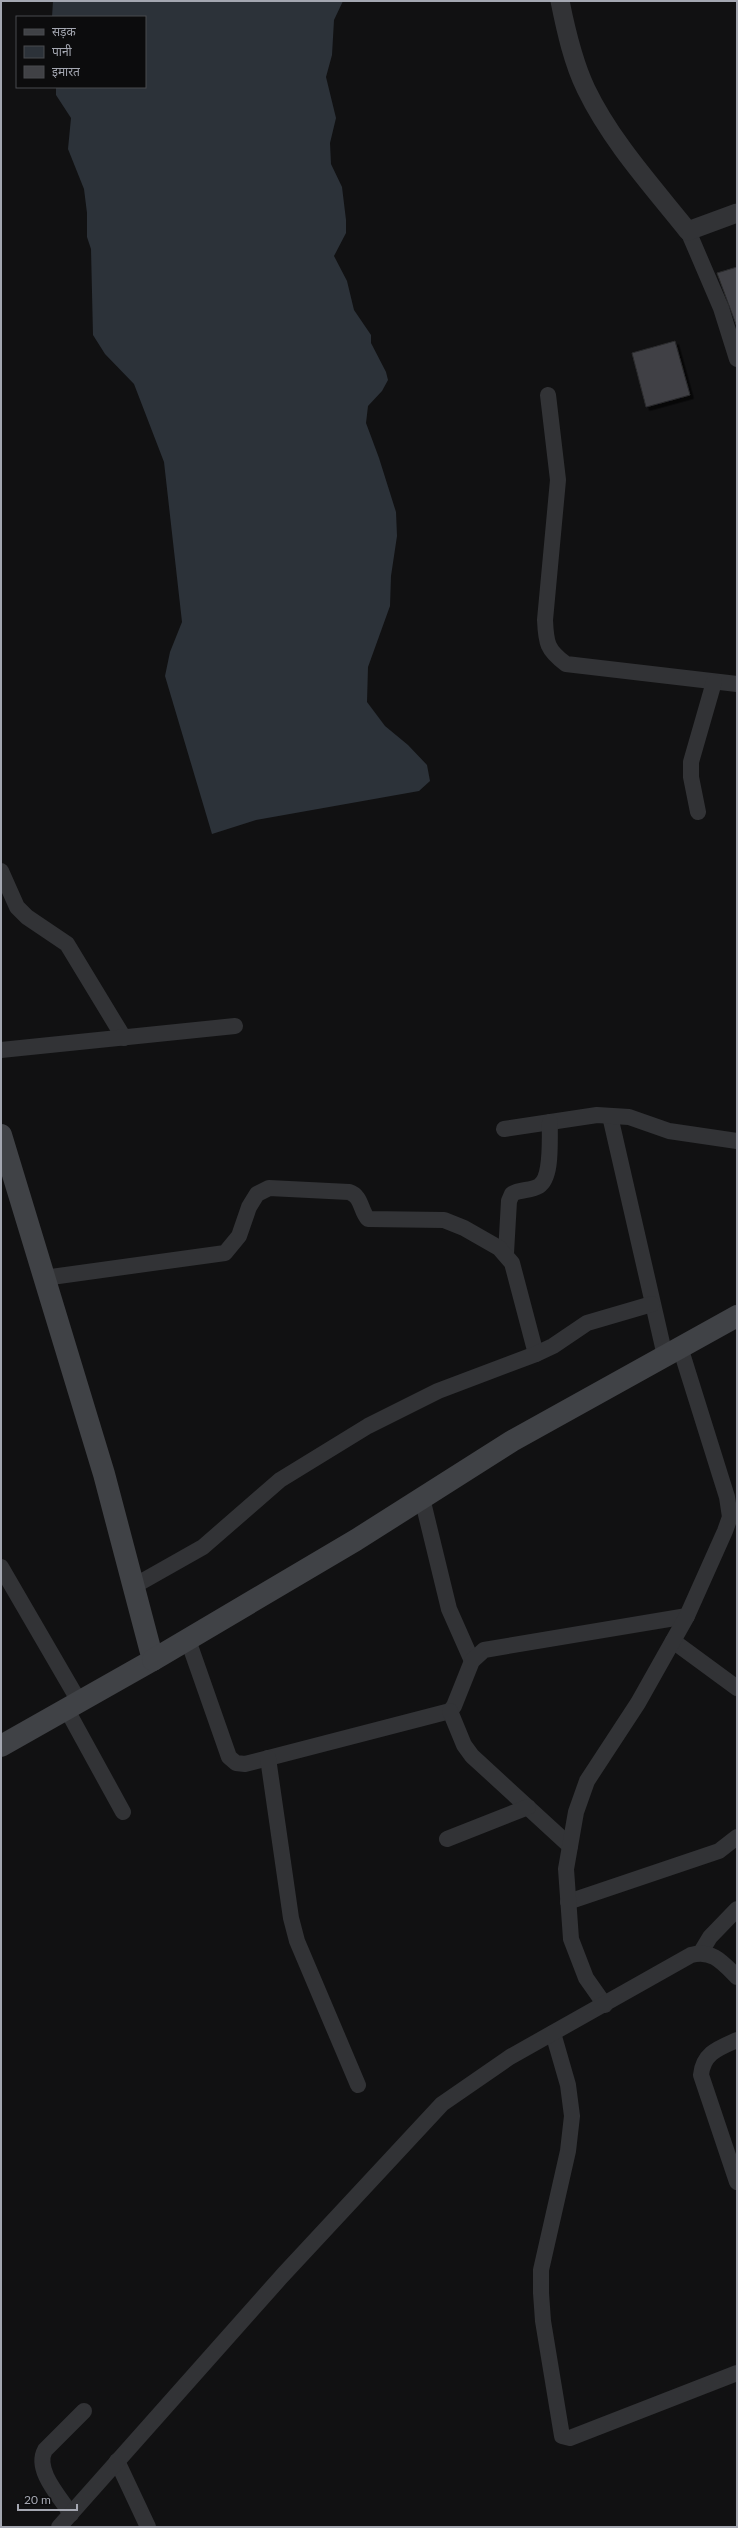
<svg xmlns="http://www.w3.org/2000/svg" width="738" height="2528" viewBox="0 0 738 2528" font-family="Lato,'Noto Sans Devanagari',sans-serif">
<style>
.water{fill:#2c3239}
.building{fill:#404145;stroke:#2b2b2d;filter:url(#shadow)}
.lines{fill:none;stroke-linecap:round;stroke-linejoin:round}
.minor{stroke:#323336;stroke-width:16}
.tertiary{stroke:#323336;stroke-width:19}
.secondary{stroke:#404246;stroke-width:22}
</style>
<defs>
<filter id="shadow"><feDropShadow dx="3.5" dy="3.5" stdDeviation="0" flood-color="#0009"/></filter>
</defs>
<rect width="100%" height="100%" fill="#111112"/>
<!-- water -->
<path class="water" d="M53,1H343L334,20L332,55L326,77L336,118L330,143L331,164L342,187L346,220V233L334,256L347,281L354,310L371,335V343L386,372L388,380L382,391L368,406L366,423L379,458L396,512L397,536L391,576L390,606L368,667L367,702L385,726L408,745L427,765L430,781L419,791L256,820L212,834L165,676L170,652L182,622L164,462L134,384L105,354L93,335L91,249L87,237V213L84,189L68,149L71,118L56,95V87H145V17H52Z"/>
<!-- building -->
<g class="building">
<path d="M737,267V327L717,273Z"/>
<path d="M675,341L690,395L646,407L632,353Z"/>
</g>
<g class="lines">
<!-- minor -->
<g class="minor">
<path d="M688,231L721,308L737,359"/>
<path d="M548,395L558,480L545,620C546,643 547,650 566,664L737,684"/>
<path d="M698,812L691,777V762L714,682"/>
<path d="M1,871L17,907L27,917L67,944L124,1038"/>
<path d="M1,1050L235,1026"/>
<path d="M610,1116L665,1356"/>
<path d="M504,1129L597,1115L629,1117L669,1131L737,1141"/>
<path d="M506,1253L509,1201L512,1194C520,1189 531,1191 539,1186C553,1177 549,1138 550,1122"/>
<path d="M44,1278L225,1253L239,1236L249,1207L257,1194L269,1188L349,1192C362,1196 360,1210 368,1219L444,1220L464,1228L499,1248L512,1263L536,1354"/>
<path d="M422,1498L449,1609L472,1661"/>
<path d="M1,1567L80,1703"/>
<path d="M134,1586L203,1547L280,1480L368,1426L438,1391L536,1354L553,1346L587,1323L652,1304"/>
<path d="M188,1640L229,1757L236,1763L245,1764L450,1711L454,1706L472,1661L484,1650L687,1616"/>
<path d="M673,1641L737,1688"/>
<path d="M67,1710L123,1812"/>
<path d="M450,1711L464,1745L472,1756L570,1846"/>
<path d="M268,1758L291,1918L297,1941L358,2085"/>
<path d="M447,1839L528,1807"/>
<path d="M568,1902L719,1851L737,1837"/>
<path d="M701,1952L710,1937L737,1909"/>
<path d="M605,2005L586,1978L571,1939L566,1869L576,1812L587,1781L638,1703L687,1616L725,1531L730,1517L727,1497L680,1347"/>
<path d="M553,2033L568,2085L572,2116L568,2151L541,2270V2293L543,2321L562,2436L570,2438L737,2373"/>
<path d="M737,2040C719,2048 703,2053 701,2075L737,2182"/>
<path d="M117,2461L148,2527"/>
<path d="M71,2514C60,2497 34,2470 45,2450L84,2411"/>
<path d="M59,2527L282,2276L442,2104L510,2057L691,1955C712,1949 723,1963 737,1977"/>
</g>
<!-- tertiary -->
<path class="tertiary" d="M560,1C566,31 573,62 586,89C611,141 652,186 688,231L737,213"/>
<!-- secondary -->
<g class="secondary">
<path d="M1,1135L104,1474L153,1660L1,1746"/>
<path d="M153,1660L356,1540L512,1441L737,1316"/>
</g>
</g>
<!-- border -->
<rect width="738" height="2528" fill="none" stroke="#a4a7b1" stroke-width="4"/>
<!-- legend -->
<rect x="16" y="16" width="130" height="72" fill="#0c0c0d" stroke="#494a4f"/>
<rect x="24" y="29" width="20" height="6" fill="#404246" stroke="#494a4f"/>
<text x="52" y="36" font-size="12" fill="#a4a7b1">सड़क</text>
<rect x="24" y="46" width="20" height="12" fill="#2c3239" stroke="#494a4f"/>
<text x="52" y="56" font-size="12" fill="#a4a7b1">पानी</text>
<rect x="24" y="66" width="20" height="12" fill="#404145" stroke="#494a4f"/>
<text x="52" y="76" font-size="12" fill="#a4a7b1">इमारत</text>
<!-- scale -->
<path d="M18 2504v6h59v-6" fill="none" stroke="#a4a7b1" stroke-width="2"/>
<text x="24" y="2504" font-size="12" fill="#a4a7b1" stroke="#0c0c0d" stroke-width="3" paint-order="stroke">20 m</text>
</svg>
